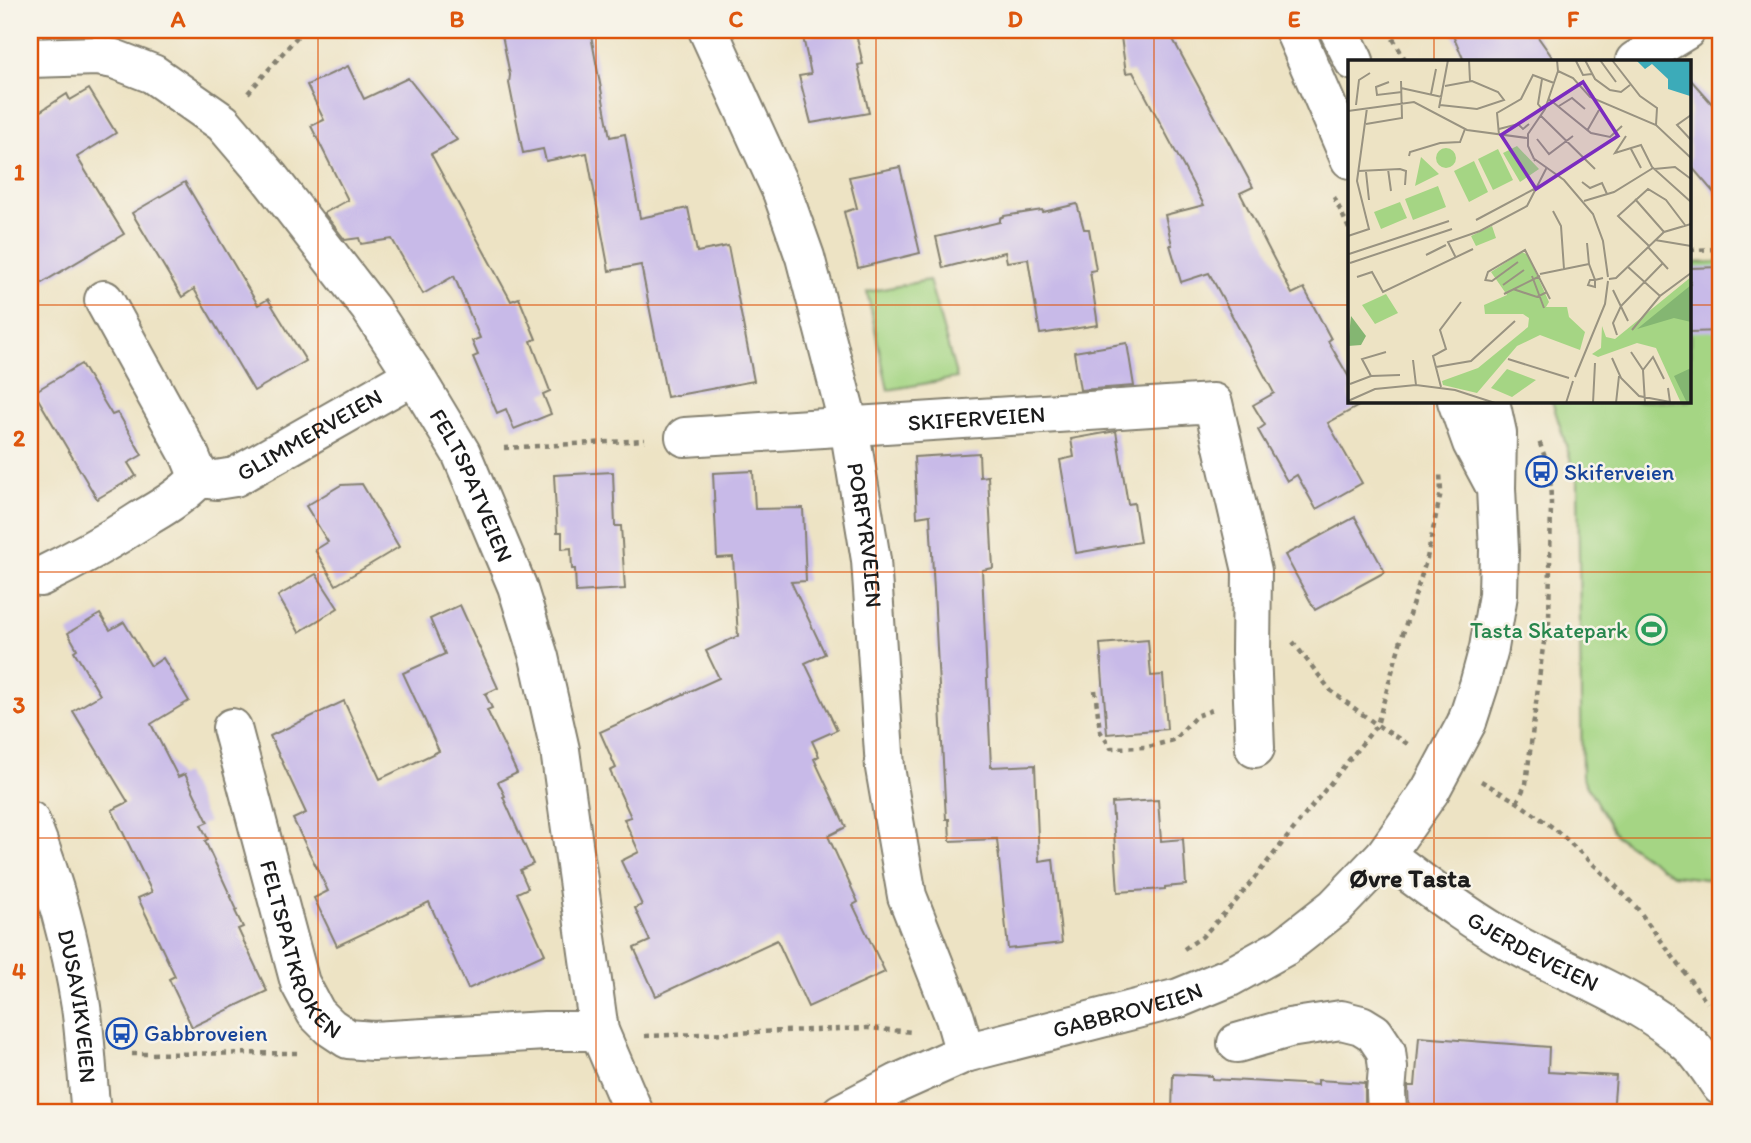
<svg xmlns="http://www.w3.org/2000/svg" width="1751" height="1143" viewBox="0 0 1751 1143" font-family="Itim,sans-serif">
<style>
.green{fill:#a5d584;stroke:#607850;stroke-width:2}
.building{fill:#c8bae8}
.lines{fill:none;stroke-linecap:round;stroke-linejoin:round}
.minor-casing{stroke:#848070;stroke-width:42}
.major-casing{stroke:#848070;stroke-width:42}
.path{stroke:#848070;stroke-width:4.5;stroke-dasharray:5 5;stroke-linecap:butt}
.minor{stroke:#fff;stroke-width:38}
.major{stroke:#fff;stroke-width:38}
.major-bridge-casing{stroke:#848070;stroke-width:42;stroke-linecap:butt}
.major-bridge{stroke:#fff;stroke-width:38}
.grid{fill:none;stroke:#de560d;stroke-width:2;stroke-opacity:0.55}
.labels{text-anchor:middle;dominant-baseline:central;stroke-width:5;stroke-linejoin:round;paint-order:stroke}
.street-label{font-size:23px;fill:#1c1c1c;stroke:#f7f3e8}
.transit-label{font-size:23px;fill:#164399;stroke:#f7f3e8;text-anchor:start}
.leisure-label{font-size:23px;fill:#27864d;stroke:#f7f3e8;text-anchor:end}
.quarter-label{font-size:26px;font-weight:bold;fill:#1c1c1c;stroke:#f7f3e8}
.inset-road{fill:none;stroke:#999381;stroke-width:2}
.view{fill:#7b2cbf;fill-opacity:0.15;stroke:#7b2cbf;stroke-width:3.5}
.inset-edge{fill:none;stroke:#1c1c1c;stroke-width:3.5}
.neatline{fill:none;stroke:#de560d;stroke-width:2.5}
.grid-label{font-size:23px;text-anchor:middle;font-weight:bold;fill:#de560d}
</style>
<rect width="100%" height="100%" fill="#f7f3e8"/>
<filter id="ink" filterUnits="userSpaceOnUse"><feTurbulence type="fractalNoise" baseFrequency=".0143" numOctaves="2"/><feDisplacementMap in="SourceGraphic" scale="14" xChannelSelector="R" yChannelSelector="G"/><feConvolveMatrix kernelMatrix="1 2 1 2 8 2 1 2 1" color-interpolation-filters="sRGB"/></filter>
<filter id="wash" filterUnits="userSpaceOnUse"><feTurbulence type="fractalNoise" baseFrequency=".00686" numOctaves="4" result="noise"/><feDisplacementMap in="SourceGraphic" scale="28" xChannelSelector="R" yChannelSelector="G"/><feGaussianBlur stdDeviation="1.57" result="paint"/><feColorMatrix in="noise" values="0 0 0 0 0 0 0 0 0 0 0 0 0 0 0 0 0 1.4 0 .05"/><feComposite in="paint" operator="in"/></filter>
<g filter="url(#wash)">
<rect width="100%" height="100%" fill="#ede3c4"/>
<!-- green -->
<g class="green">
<path d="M1721,262V881L1672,875L1616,836L1582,777L1578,483L1552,401H1690V263Z"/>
<path d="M929,280L957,378L888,390L867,292Z"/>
</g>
<g id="blocks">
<!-- building -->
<g class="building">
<path d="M501,30H590L610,137L625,134L640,218L688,208L697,252L728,246L754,381L667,397L641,265L609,271L587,153L546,161L543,149L523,153L509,83L510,75Z"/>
<path d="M832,30H855L863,64L858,65L869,113L811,123L799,76L811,74L803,37Z"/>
<path d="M1120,30H1168L1253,187L1240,193L1292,294L1304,288L1331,339L1328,341L1350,379V401H1362L1364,403L1328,423L1362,483L1316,509L1297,475L1287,481L1258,430L1265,425L1253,405L1274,393L1209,273L1181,282L1170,245H1172L1165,215L1204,205L1133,72L1126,73Z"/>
<path d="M1451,30H1533L1555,61H1464Z"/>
<path d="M348,66L364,99L408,78L457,140L431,154L511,301L519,298L536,339L531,341L550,391L543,394L551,414L514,429L506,409L497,413L473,357L478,355L472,341L480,338L454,276L423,294L392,239L361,244L359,238L345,240L324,213L348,200L311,126L324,120L307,85Z"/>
<path d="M1690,79L1721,114V201L1690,165Z"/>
<path d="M89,89L116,133L77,157L124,234L30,290V118L67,94L70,100Z"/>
<path d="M900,167L920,253L858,268L844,212L857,208L849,177Z"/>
<path d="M185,182L258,305L268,299L306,361L254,391L194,289L182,297L132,213Z"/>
<path d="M1077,204L1084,229H1089L1096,270L1090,271L1098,325L1040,334L1028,259L1007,262L1005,252L943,268L936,237L1000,222V218L1004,216L1042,210L1043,212Z"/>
<path d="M1721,267V331L1690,332V268Z"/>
<path d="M1127,343L1134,386L1080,390L1074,352Z"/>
<path d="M81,364L112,415L117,413L120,416L142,455L128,463L136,476L97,499L34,392Z"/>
<path d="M1116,431L1128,504L1134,503L1140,542L1076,553L1060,460L1074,457L1071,439Z"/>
<path d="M979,453L980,477L988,476L993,568L982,570L991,767L1035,765L1039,861L1053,859L1062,943L1008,949L997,839L950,841L949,819H946L930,515L917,517L914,457Z"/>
<path d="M753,471L755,509L803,508L806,581L791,582L825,654L805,663L837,730L812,741L819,756L814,759L846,827L828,836L858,902L853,905L885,972L808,1007L777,940L656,996L634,948L650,941L635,908L642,905L621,861L639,852L624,819L631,817L610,771L616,768L600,732L719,678L706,651L738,636L733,557L717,558L713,473Z"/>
<path d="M613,472L615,526H621L625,589L576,592L575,569H572L571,548L562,549V532H557L554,475Z"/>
<path d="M362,484L399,547L336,585L315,550L328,542L306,506L341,485Z"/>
<path d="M1355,517L1385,572L1315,610L1285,555Z"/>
<path d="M316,574L338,608L299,632L278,596Z"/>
<path d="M460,605L498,688L485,694L492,708L487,710L517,773L498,782L505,796L503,797L533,864L520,870L528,888L517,893L545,954L468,989L429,902L337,946L314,898L328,891L293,819L306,813L270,736L344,701L380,779L439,751L403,673L445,654L430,619Z"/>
<path d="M100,614L110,630L124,622L151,666L163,658L189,701L151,724L178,777L185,774L208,822L201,825L208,839L205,841L237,910L235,911L243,927L238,929L267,991L192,1027L169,979L175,976L138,898L152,892L112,810L128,802L73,711L100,695L74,651L77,649L68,633Z"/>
<path d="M1148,640L1151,676L1163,675L1167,729L1107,734L1100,644Z"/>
<path d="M1158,800L1161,841L1183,839L1186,885L1165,887V889L1118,892L1112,803Z"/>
<path d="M1419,1037L1549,1047L1548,1072L1616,1076L1613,1113H1409L1408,1086H1415Z"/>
<path d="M1173,1074L1212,1076V1079L1318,1085V1080L1365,1083V1113H1172Z"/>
</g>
</g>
</g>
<g filter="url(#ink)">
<use href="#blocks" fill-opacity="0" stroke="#848070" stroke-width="2"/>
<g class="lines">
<defs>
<g id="minor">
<path id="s1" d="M708,30L782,192L805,257L849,426L871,560L885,768L907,896L955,1018L965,1053"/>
<path id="s2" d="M30,58L98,56L114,59L153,74L223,123L269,177L370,308L414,375L461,453L517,586L539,657L560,750L599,1031L634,1113"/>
<path d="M1635,61L1686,30"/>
<path d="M104,300L190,456L199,478"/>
<path id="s3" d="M685,437L1213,403L1252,571L1251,651L1255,748"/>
<path id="s4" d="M40,577C75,560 109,541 141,520C162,508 182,496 199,478L216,480L235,477L414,375"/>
<path id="s5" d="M232,728L300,983L316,1013L330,1027L348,1039L373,1041L545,1031H599"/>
<path id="s6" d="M1385,855C1426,885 1467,918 1513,943C1572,976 1638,997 1689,1044C1701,1055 1711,1072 1721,1086"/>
<path d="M1237,1043L1289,1028L1341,1020L1361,1025L1374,1033L1386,1051L1388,1068L1386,1092L1387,1113"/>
</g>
<g id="major">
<path d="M1294,30L1350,159"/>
<path d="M1339,30L1354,61"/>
<path d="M1457,401L1472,443L1495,486"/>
<path d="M1467,722L1479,685L1489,648L1498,595L1499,550L1496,488L1497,433L1490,401"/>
<path id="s7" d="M30,821C54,881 71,943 81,1007C86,1042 87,1078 91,1113"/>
<path id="s8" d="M841,1113L898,1083L965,1053L1179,998L1230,977L1284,947L1335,907L1385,855L1430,791"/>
</g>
</defs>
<!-- minor casing -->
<use href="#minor" class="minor-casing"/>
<!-- major casing -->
<use href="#major" class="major-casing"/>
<!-- path -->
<g class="path">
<path d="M1388,30L1406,61"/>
<path d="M248,93L303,30"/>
<path d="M1334,197L1350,231"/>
<path d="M1690,250L1721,249"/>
<path d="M504,448L645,440"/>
<path d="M1293,642L1331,691L1377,725L1411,746"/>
<path d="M1095,690L1100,731L1111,748L1148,747L1174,740L1196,716L1212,710"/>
<path d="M1481,781L1517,802L1555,829L1607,877L1637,908L1707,1003"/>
<path d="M1517,802L1526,784L1543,647L1549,622L1551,502L1550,471L1539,441"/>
<path d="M1184,949L1202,937L1236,901L1377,725L1401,640L1427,558L1441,492L1440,473"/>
<path d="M645,1036L868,1028L913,1032"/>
<path d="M132,1054L299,1053"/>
</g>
<!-- minor -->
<use href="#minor" class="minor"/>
<!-- major -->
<use href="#major" class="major"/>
<defs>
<path id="major-bridge" d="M1430,791L1467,722"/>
</defs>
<!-- major-bridge casing -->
<use href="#major-bridge" class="major-bridge-casing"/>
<!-- major-bridge -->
<use href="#major-bridge" class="major-bridge"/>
</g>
</g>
<!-- grid -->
<path class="grid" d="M318,30V1113M596,30V1113M876,30V1113M1154,30V1113M1434,30V61M30,305H1350M1690,305H1721M1434,401V1113M30,572H1721M30,838H1721"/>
<!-- icons -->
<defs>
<symbol id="bus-ring" viewBox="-11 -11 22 22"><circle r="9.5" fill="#f7f3e8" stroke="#1a4fb4" stroke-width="1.5"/><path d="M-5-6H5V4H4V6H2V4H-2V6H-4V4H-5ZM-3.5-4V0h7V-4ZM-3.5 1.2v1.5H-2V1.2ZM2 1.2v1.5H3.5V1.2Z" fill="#1a4fb4"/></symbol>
<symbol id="stadium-ring" viewBox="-11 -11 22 22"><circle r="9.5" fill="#f7f3e8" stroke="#2e9e5b" stroke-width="1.5"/><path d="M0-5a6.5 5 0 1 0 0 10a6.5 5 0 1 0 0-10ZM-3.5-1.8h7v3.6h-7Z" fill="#2e9e5b"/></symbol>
</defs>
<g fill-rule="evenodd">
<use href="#bus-ring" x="1524" y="454" width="35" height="35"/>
<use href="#stadium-ring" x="1634" y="612" width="35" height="35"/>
<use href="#bus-ring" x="104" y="1016" width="35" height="35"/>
</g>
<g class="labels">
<!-- street labels -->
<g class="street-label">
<text stroke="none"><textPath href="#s3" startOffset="292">SKIFERVEIEN</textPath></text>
<text stroke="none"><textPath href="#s4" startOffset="310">GLIMMERVEIEN</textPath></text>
<text stroke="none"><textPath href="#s2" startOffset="653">FELTSPATVEIEN</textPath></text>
<text stroke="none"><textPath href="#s1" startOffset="532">PORFYRVEIEN</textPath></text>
<text stroke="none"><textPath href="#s5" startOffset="233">FELTSPATKROKEN</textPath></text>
<text stroke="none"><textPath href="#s6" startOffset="177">GJERDEVEIEN</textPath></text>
<text stroke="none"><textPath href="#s7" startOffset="192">DUSAVIKVEIEN</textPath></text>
<text stroke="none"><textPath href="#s8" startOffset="306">GABBROVEIEN</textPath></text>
</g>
<!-- transit labels -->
<g class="transit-label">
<text x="1564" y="472">Skiferveien</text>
<text x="144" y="1033">Gabbroveien</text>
</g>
<!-- leisure labels -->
<g class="leisure-label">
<text x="1628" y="630">Tasta Skatepark</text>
</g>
<!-- quarter labels -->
<g class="quarter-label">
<text x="1410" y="878">Øvre Tasta</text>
</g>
</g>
<!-- overview -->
<g transform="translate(1348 60)">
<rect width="343" height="343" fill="#ede3c4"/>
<path d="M169,86L191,109L172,122L155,93ZM88 98a10 10 0 1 1 20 0a10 10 0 1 1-20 0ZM150,89L165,120L145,130L130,99ZM73,97L91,114L67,126ZM126,101L140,132L121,142L106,111ZM90,126L98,147L65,160L57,139ZM52,142L59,158L33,169L26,152ZM144,166L148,178L128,186L123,176ZM174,192L180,195L201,242L198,247H219L221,257L237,272L232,290L192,275L169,286L129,333L95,325L94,321L130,308L180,267L181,258L175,254H137L136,245L159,235L143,212ZM343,217V343H333L308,288L289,283L250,297L244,294L253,288L254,266L258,277L267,279ZM38,234L50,253L27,264L14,245ZM159,309L188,320L164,337L143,328Z" fill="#a5d584"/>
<path d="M343,225V262L326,258L289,269ZM3,256L18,276L13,285L0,286ZM343,308V343H339L326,316Z" fill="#84b672"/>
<path d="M288,0H343L342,36L320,29V19L304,4L297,9Z" fill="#3cabb9"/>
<path class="inset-road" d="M121,0L122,21M209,0L210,11L225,18L242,37L308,65L343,98M237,0L247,19L262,30L273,32L282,25M252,0L268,22M264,0L292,36L309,48L308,65M228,1L235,15L244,14M194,19L190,44L194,49M41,22L28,27L29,35L54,32M53,28L94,37M83,34L88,9M201,39L243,73L262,77L274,66M8,45L11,20L22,13M92,45L129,49L156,40L150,32L124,21L97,26M211,46L224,38L237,49M91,48L100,0M0,51L66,42L119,70L179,78M343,55L329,65L343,80M193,56L247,109M18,64L54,58L53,21M151,69L170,64L175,69L181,64M239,71L251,50M151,75L149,53L173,39L185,15L206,23M278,76L267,93L293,85L304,107L343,142M189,79L201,94L225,76M283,89L293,108M61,96L62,92L92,83L112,82L117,69M185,98L216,120L245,154L255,181L260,217M187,101L180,86V74L197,49L210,11M40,109L43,131M306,109L327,107L343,119M10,111L52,109L58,111L57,125M18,112L21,140M234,122L242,128L254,123L259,134M287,139L316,172M236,141L266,132L305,108M205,151L213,166L216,209M128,160L190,127M0,176L21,169L9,121L19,48M307,180L343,186M239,183L241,204L247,220V227L240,225L242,220H247L255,218M301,186L270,156L300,129L318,140L337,165M300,187L320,209M1,194L101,161M78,195L98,185M108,198L100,182L132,171L179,146L199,107M2,203L104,169M280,207L312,236M192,214L241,204M184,216L196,248M9,217L24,212L35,232L125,189M261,219L268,218L316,172L343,164M137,220L144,221L170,202M137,221L140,212L177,190L202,239M155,225L176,210M165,229L189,237L199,232M265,230L280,261M156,234L192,216M284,270L312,236L343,213M269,275L265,263L273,246L315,203M283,292L295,310M264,298L273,318L291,336L322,342L320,328M160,299L221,318M65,300L68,325M88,307L123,301L167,261M23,316L14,299L38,292M227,317L257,244L260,221M2,324L23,316L52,315M93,327L85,296L98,289L92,270L113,242M0,341L27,329L68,325L107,330L147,343M218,343L225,321M245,343L247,303M268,343L271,316M297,343L295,310L305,297L316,319"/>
<path class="view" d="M235,22L270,76L188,129L153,75Z"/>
<rect width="343" height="343" class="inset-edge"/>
</g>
<!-- margin -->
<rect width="1751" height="1143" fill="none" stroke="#f7f3e8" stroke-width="77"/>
<rect x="38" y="38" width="1674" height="1066" class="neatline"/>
<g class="grid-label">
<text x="178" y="27">A</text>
<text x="457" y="27">B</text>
<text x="736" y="27">C</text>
<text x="1015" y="27">D</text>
<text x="1294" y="27">E</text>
<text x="1573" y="27">F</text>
<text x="19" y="180">1</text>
<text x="19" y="446">2</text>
<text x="19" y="713">3</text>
<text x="19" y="979">4</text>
</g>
</svg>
